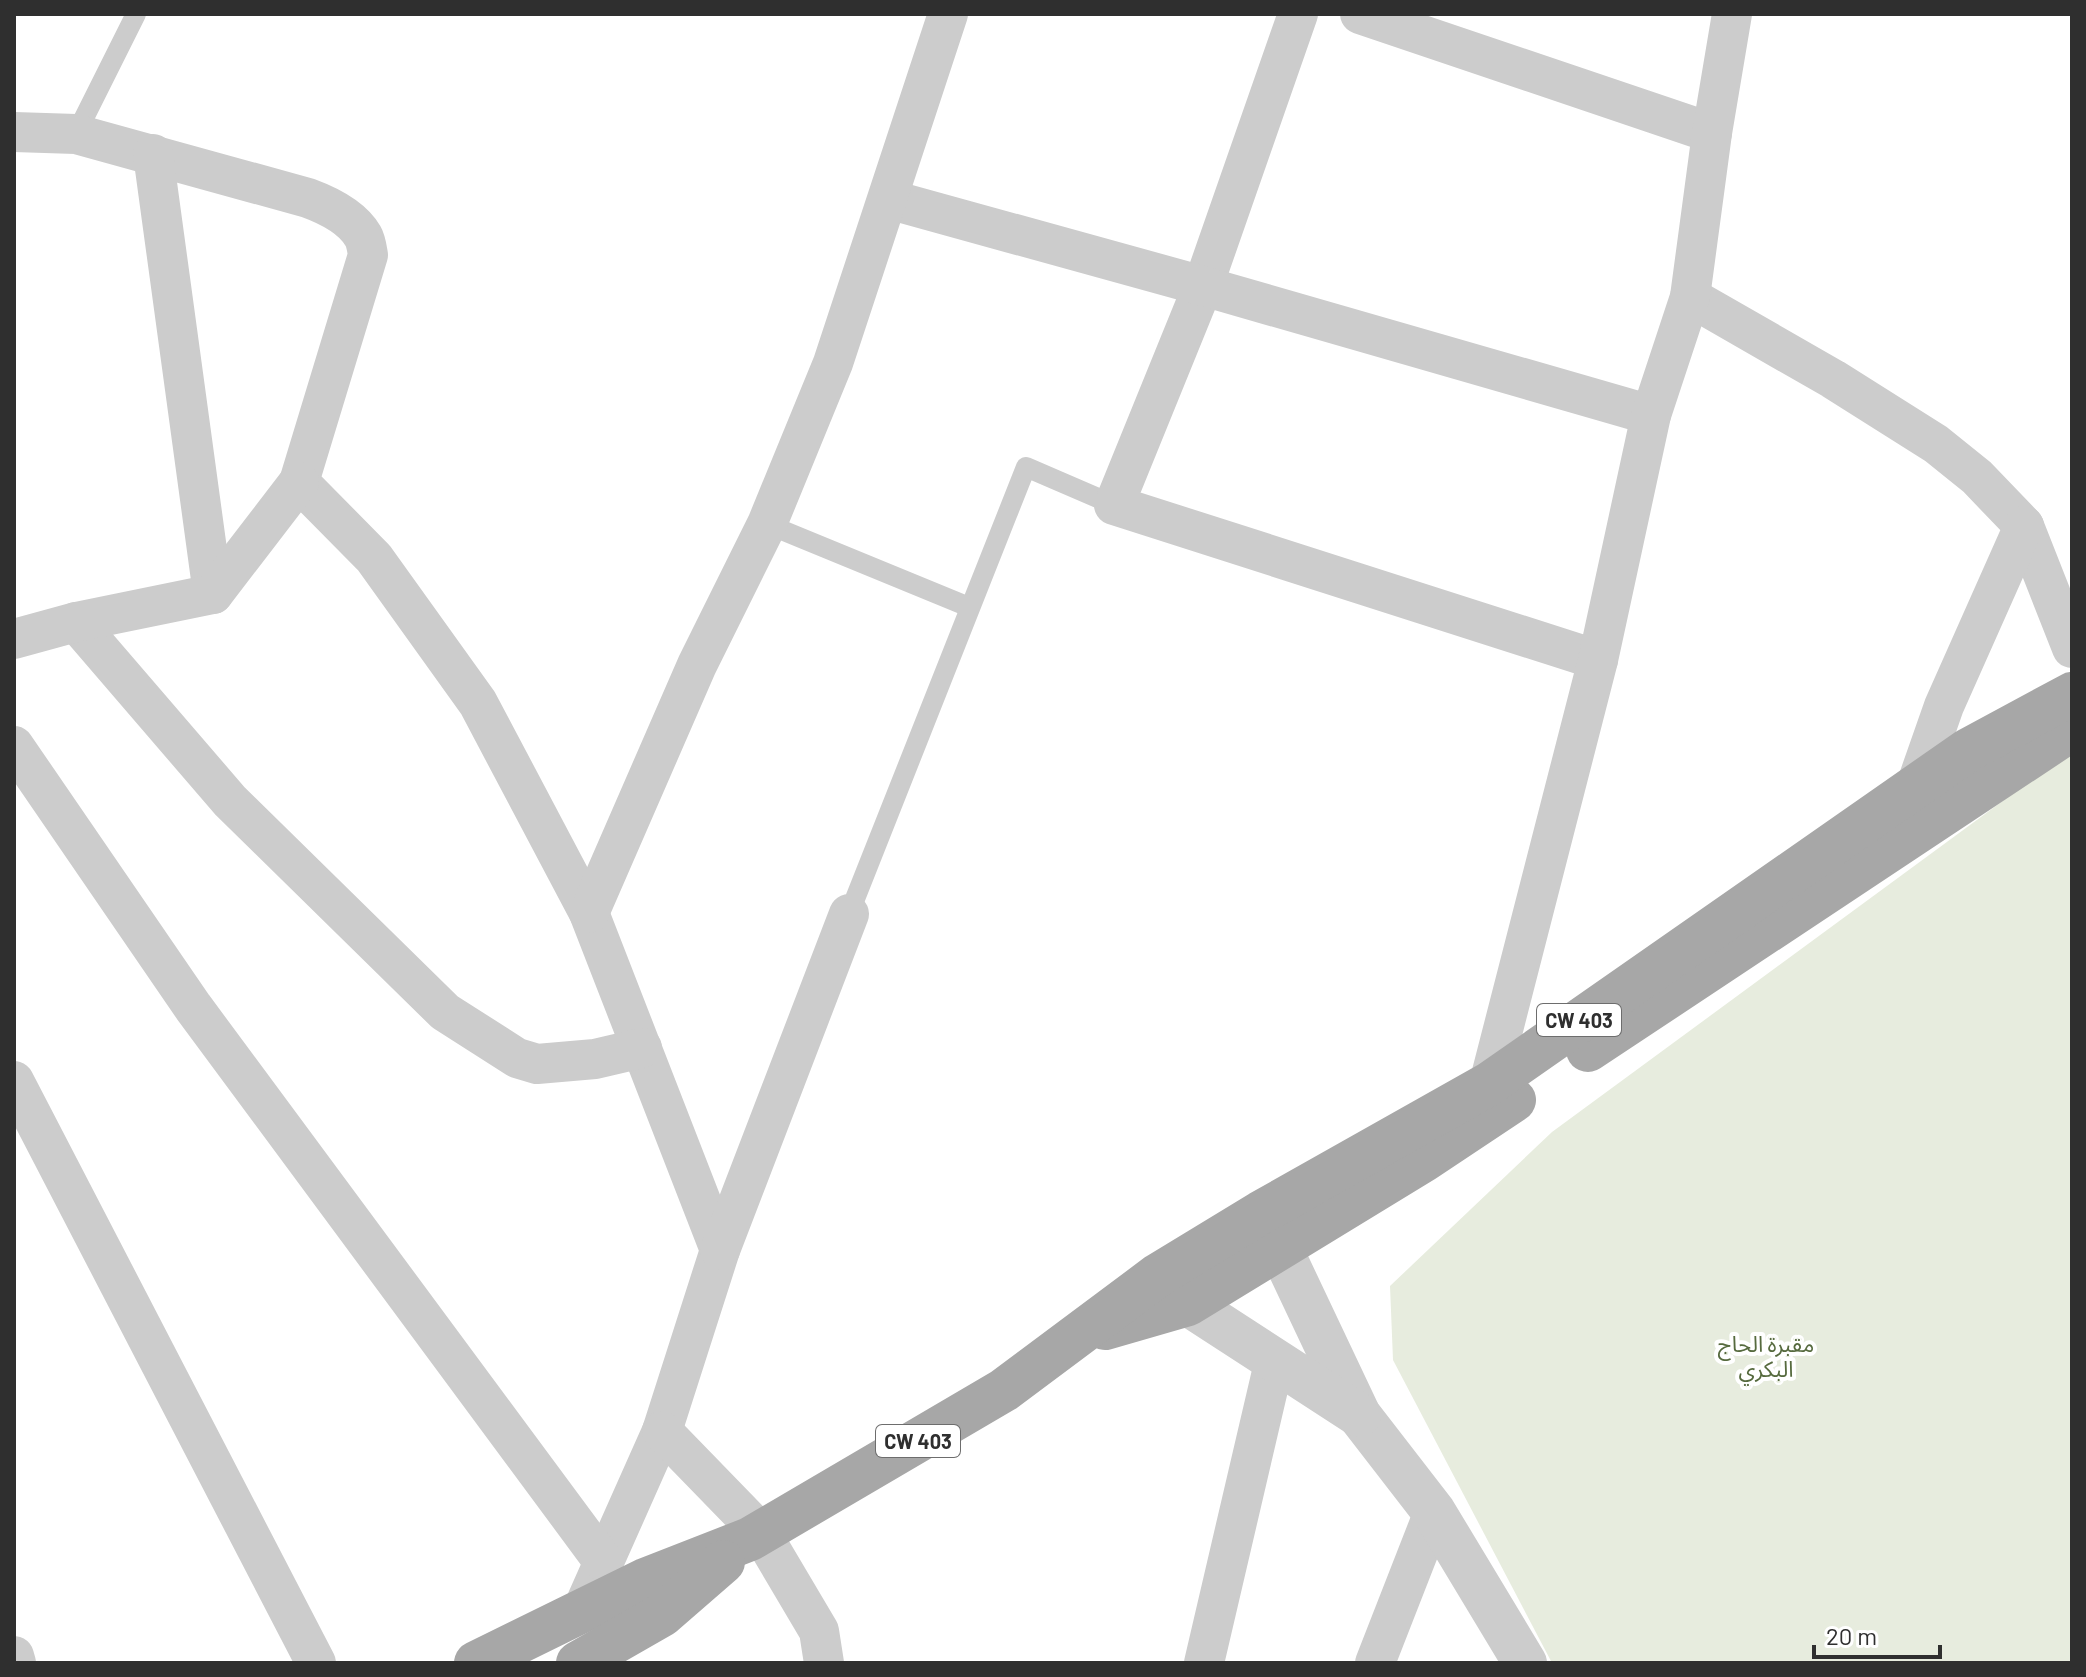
<svg xmlns="http://www.w3.org/2000/svg" width="2086" height="1677" viewBox="0 0 2086 1677" font-family="Barlow,'Noto Sans Arabic',sans-serif">
<style>
.green{fill:#e7ecde}
.lines{fill:none;stroke-linecap:round;stroke-linejoin:round}
.service{stroke:#ccc;stroke-width:20}
.minor{stroke:#ccc;stroke-width:40}
.tertiary{stroke:#ccc;stroke-width:44}
.primary{stroke:#a7a7a7;stroke-width:44}
.labels{text-anchor:middle;dominant-baseline:central;stroke-width:8;stroke-linejoin:round;paint-order:stroke}
.shield{fill:#fff;stroke:#6d6d6d;stroke-width:2}
.shield-label{font-size:20px;font-weight:bold;fill:#2f2f2f}
.park-label{font-size:22px;fill:#566a3e;stroke:#fff}
</style>
<rect width="100%" height="100%" fill="#fff"/>
<!-- green -->
<path class="green" d="M2072,750V1663H1552L1393,1360L1390,1286L1552,1132Z"/>
<g class="lines">
<!-- service -->
<g class="service">
<path d="M76,134L136,14"/>
<path d="M767,524L969,607"/>
<path d="M849,914L1026,467L1114,505"/>
</g>
<!-- minor -->
<g class="minor">
<path d="M1298,14L1203,286L1114,505L1598,660"/>
<path d="M1360,14L1712,133"/>
<path d="M14,132L76,134L308,198C327,205 352,217 363,236C366,241 367,249 368,255L299,482L374,558L478,703L589,913L720,1250L662,1431L582,1611"/>
<path d="M153,154L213,594"/>
<path d="M888,199L1203,286L1651,415"/>
<path d="M1690,297L1833,379L1936,444L1977,477L2024,526L2072,648"/>
<path d="M76,622L230,801L445,1012L517,1058L537,1064L595,1059L642,1048"/>
<path d="M14,639L76,622L213,594L299,482"/>
<path d="M14,746L193,1007L603,1561"/>
<path d="M1916,786L1944,706L2024,526"/>
<path d="M589,913L697,665L767,524L833,363L948,14"/>
<path d="M14,1081L316,1663"/>
<path d="M1489,1084L1598,660L1651,415L1690,297L1712,133L1732,14"/>
<path d="M720,1250L849,914"/>
<path d="M662,1431L761,1533L819,1631L824,1663"/>
<path d="M14,1656L16,1663"/>
<path d="M1204,1663L1275,1359"/>
<path d="M1375,1663L1434,1512"/>
</g>
<!-- tertiary -->
<g class="tertiary">
<path d="M1262,1215L1280,1248L1359,1415L1434,1512L1525,1663"/>
<path d="M1164,1281L1188,1304L1359,1415"/>
</g>
<!-- primary -->
<g class="primary">
<path d="M1588,1050L2072,729"/>
<path d="M1105,1328L1188,1304L1424,1160L1514,1100"/>
<path d="M476,1663L645,1580L750,1539L1004,1390L1158,1275L1260,1213L1489,1084L1968,750L2072,694"/>
<path d="M578,1663L662,1615L723,1562"/>
</g>
</g>
<g class="labels">
<!-- shield labels -->
<g class="shield">
<rect x="1537" y="1004" width="84" height="32" rx="6"/>
<rect x="876" y="1425" width="84" height="32" rx="6"/>
</g>
<g class="shield-label">
<text x="1579" y="1020">CW 403</text>
<text x="918" y="1441">CW 403</text>
</g>
<!-- park labels -->
<g class="park-label">
<text x="1766" y="1343">مقبرة الحاج<tspan x="1766" dy="25">البكري</tspan></text>
</g>
</g>
<!-- border -->
<rect width="2086" height="1677" fill="none" stroke="#2f2f2f" stroke-width="32"/>
<!-- scale -->
<path d="M1814 1645v12h126v-12" fill="none" stroke="#2f2f2f" stroke-width="4"/>
<text x="1826" y="1645" font-size="24" fill="#2f2f2f" stroke="#ffffff" stroke-width="6" paint-order="stroke">20 m</text>
</svg>
